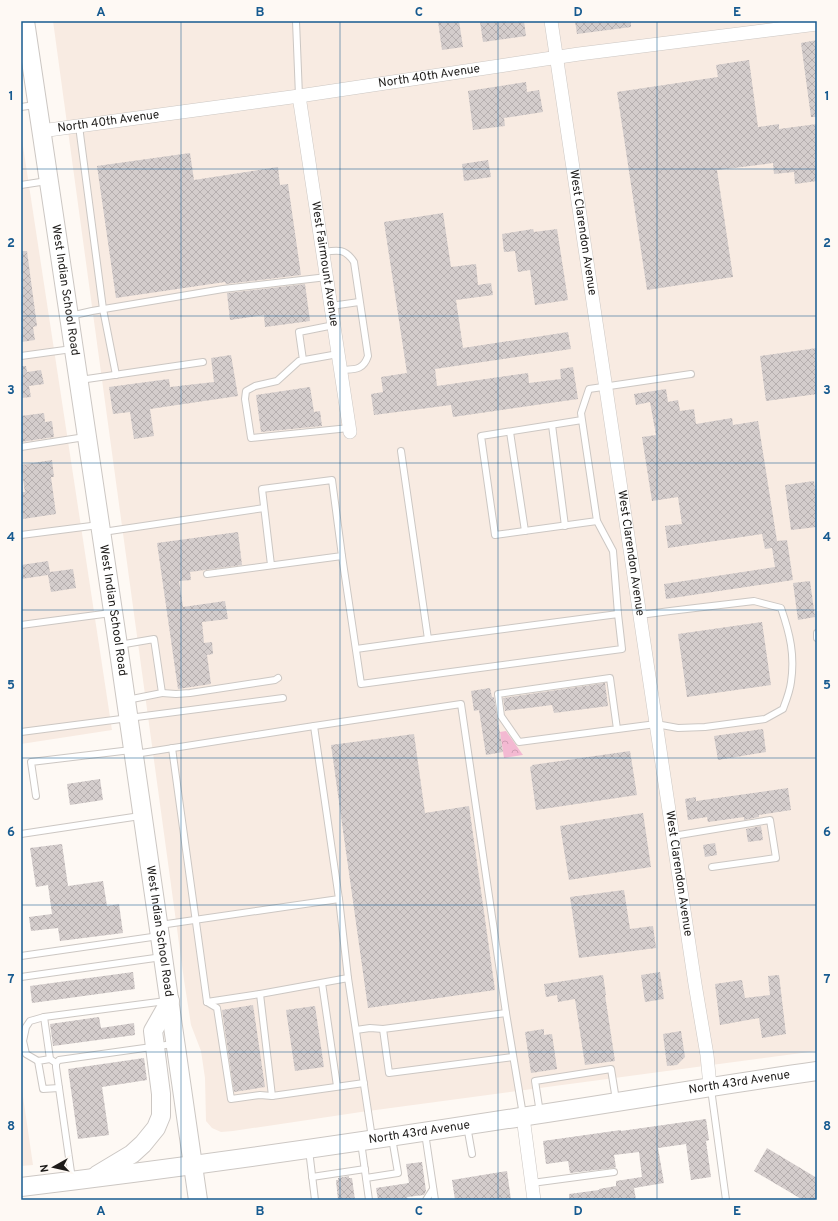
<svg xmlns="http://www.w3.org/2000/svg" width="838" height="1221" viewBox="0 0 838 1221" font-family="Overpass,sans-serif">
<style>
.built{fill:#f8ebe2}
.park{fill:url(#park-crowns)}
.building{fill:url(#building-cross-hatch)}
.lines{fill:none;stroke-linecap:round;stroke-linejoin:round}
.service-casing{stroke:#ccc7c3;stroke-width:8}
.minor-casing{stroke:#ccc7c3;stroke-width:14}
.secondary-casing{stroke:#ccc7c3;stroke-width:20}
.service{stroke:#fff;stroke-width:6}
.minor{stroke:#fff;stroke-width:13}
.secondary{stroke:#fff;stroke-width:18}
.grid{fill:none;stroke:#175b90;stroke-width:1;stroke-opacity:0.55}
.labels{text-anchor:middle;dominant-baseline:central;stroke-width:3;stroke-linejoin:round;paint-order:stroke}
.street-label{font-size:12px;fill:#1e1c1a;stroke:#fef9f4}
.neatline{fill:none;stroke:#175b90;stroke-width:1.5}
.grid-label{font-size:13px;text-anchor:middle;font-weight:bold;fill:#175b90}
</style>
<defs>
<pattern id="park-crowns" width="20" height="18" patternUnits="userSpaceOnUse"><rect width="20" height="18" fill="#f3b9d2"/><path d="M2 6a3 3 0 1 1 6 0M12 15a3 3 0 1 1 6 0" fill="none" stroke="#d09eb4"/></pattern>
<pattern id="building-cross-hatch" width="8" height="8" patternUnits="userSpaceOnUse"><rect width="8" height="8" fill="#d4cdcc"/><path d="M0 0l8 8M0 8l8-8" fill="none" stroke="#b6afaf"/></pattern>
</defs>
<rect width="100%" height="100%" fill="#fef9f4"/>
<!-- built -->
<g class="built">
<path d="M53,21H817V1051L361,1112L233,1131L221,1132L212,1128L206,1121L205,1078L201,1051L191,1025L184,980Z"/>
<path d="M21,133L112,730L21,744Z"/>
<path d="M21,1083L33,1165L21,1166Z"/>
</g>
<!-- park -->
<path class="park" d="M506,731L523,755L504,758L500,732Z"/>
<!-- building -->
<g class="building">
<path d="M438,21H459L463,47L442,50Z"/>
<path d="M480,21H524L526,36L483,42Z"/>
<path d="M575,21H631V27L577,34Z"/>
<path d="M817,40V117H811L801,43Z"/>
<path d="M749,60L758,127L779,124V129L817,124V181L795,184L794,172L774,174L773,163L717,170L733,277L647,290L617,92L718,77L716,65Z"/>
<path d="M526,82L527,92L539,90L543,112L504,118L505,126L473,130L468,91Z"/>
<path d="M190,153L194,180L278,167L280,185L288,184L301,275L226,284L225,282L116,298L97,166Z"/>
<path d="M488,160L491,177L464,181L462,164Z"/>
<path d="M443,213L451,267L476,264L478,285L491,283L493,295L456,300L463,348L568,332L571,349L435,369L437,386L528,373L529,383L561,379L560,369L573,367L578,399L453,417L451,405L374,415L371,394L383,392L381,377L407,373L384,222Z"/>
<path d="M533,229L534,232L557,229L568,300L535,305L530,270L518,272L515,251L504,252L502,234Z"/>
<path d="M21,251H27L37,326L33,327L35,340L21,342Z"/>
<path d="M305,284L310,321L265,327L264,315L230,320L227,293Z"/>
<path d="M817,348V394L766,401L760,356Z"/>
<path d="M231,355L238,396L150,409L154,436L134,439L130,412L113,414L109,387L169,379L170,387L214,382L211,358Z"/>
<path d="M21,366H26L27,372L41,370L44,384L29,386L31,397L21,398Z"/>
<path d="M310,387L314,412L320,411L322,426L261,432L256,395Z"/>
<path d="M666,389L668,402L678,400L680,411L694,409L696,424L732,418L733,425L758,421L777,541L787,540L793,580L666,599L664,584L775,567L772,548L765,549L762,534L668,548L665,526L682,524L678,497L652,501L642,437L656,435L650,402L636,405L634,394Z"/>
<path d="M44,413L45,422L52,421L54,437L21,442V416Z"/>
<path d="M52,460L54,477H51L56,514L23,519L21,492H25L21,465Z"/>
<path d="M814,481L815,490L817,489V527L791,530L785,485Z"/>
<path d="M238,532L242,565L190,572L191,580L179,581L183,607L225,601L228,619L202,622L204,643L212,642L213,654L207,655L211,684L178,689L157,543Z"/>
<path d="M48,561L50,572L73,569L76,588L51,592L48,575L21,579V565Z"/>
<path d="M810,581L815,617L798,620L793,583Z"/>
<path d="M762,622L771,685L687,697L678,634Z"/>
<path d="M605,683L608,706L554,713L552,705L505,711L503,698Z"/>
<path d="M490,688L492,697H494L503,752L486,755L479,710L474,711L471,691Z"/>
<path d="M763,729L766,752L718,760L714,736Z"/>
<path d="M414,734L425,813L469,806L495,990L368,1008L331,745Z"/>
<path d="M630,751L637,795L536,810L530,767L532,766V765Z"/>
<path d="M100,779L103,800L70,805L67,784Z"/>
<path d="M788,788L791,810L759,815V817L744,820V817L708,822L707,817L688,820L685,799L696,797V801Z"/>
<path d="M643,813L651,867L569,880L560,826Z"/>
<path d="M761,826L763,840L748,842L746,829Z"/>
<path d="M715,843L717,855L705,857L703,845Z"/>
<path d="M62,844L68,886L103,881L107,906L119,904L123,933L60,941L58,928L31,931L29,917L52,914L48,885L36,887L30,848Z"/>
<path d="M624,890L630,929L653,926L656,948L579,958L570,897Z"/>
<path d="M133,972L135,989L32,1003L30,986Z"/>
<path d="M660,972L664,999L645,1002L641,975Z"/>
<path d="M603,975L606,995H605L615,1061L585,1065L575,999L558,1002L557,995L546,997L544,984Z"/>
<path d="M779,975L786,1034L762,1038L759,1018L720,1025L715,984L742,980L745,998L770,995L768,976Z"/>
<path d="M253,1005L265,1087L234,1092L222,1010Z"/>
<path d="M315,1006L324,1067L295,1071L286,1010Z"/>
<path d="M99,1017L101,1028L134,1023L135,1035L53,1046L50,1024Z"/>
<path d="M544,1029V1035L552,1034L557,1069L531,1073L525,1032Z"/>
<path d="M681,1031L685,1057L677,1065L667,1066L663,1034Z"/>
<path d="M144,1058L147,1080L102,1087L109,1135L78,1139L68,1069Z"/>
<path d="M706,1119L709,1140L706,1141L711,1177L691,1180L686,1144L658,1148L664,1183L634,1188L636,1200H569V1194L599,1190V1189L616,1186V1181L642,1177L639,1152L614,1155L616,1167L614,1168L570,1173L568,1161L546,1164L543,1141L621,1130V1131Z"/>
<path d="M767,1148L817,1178V1196L815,1200H803L754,1171Z"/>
<path d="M422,1162L426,1191L424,1195L407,1197L408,1200H378L376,1188L409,1183L406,1164Z"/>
<path d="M507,1171L511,1200H455L452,1180Z"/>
<path d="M349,1176V1178H352L355,1200H338L336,1180H338V1178Z"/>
</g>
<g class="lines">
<defs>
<g id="service">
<path d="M296,21L299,96"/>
<path d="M21,107L35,105"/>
<path d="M79,126L103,309L116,375"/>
<path d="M21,185L47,181"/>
<path d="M323,252C337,250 345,248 354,262L368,356C363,371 354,369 341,370"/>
<path d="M331,306L359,302"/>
<path d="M70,316L92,311L223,289L327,277"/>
<path d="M338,354L299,361L277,381L255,386L246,391L245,399L251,438L349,428"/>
<path d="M21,356L72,349"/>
<path d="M303,360L299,332L334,325"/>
<path d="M80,380L203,362"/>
<path d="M582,420L481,436L495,535L597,521L582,420L581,413L589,389L691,374"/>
<path d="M552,425L565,526"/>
<path d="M510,432L525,531"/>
<path d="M21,447L85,437"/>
<path d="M597,521L613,551L618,614"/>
<path d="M103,532L264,508"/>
<path d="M21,535L99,525"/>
<path d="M342,556L361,684L622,649L618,614L428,639L401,451"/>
<path d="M207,574L342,556L332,480L262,489L271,565"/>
<path d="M21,625L111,613"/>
<path d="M817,633V638"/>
<path d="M119,645L154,639L162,693L127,700"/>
<path d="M356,649L428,639"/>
<path d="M162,693L176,694L190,693L275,680L278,678"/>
<path d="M314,726L461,704L506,1013L523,1115"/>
<path d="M617,729L610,678L498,694L501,716L519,742L656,724L678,728L705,727L765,719L783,709C786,701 790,691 791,682C795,655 790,634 781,608L754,601L670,611L640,615"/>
<path d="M21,732L283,698"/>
<path d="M172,748L207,1002"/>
<path d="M135,754L314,726L339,899L160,925"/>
<path d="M36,796L31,762L131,750"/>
<path d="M21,834L140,816"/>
<path d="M673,836L770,820L776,858L712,867"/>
<path d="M339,899L348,978"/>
<path d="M21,956L159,936"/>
<path d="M21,977L162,957"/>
<path d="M322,983L337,1086"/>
<path d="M260,994L348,978L372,1138"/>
<path d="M207,1002L217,1008L231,1099L260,1095L272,1096L364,1083"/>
<path d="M207,1002L260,994L272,1096"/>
<path d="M506,1013L383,1029L389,1073L513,1057"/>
<path d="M356,1030L370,1028L383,1029"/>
<path d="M50,1059L38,1061L43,1089L59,1088"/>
<path d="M38,1061L26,1054L23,1041L26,1027L30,1021L44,1017"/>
<path d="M56,1063L50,1059L44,1017L166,1001"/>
<path d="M711,1089L726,1200"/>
<path d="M540,1113L535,1081L611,1069L616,1100"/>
<path d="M467,1126L472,1154"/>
<path d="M425,1133L435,1200"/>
<path d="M361,1142L369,1200"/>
<path d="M309,1150L315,1200"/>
<path d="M312,1177L365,1169"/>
<path d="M366,1178L398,1173L392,1138"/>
<path d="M72,1179L56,1067V1063L59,1060L173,1044"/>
<path d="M532,1183L614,1172"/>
<path d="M426,1200L433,1189"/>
</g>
<g id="minor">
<path id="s1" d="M551,21L695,984L707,1055L710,1086"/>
<path id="s2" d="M299,96L350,432"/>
<path id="s3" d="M41,131L299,96L579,54L817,24"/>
<path d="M523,1117L534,1200"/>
</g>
<g id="secondary">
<path id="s4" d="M25,21L118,645L198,1200"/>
<path d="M97,1175L132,1154L143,1144L156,1128L161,1116V1094L153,1031L170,1001"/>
<path id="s5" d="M21,1187C188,1167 355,1143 521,1117C620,1102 718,1085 817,1071"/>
</g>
</defs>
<!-- service casing -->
<use href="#service" class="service-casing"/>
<!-- minor casing -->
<use href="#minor" class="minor-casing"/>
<!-- secondary casing -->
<use href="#secondary" class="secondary-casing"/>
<!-- service -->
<use href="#service" class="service"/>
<!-- minor -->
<use href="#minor" class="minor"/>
<!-- secondary -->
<use href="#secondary" class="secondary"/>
</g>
<!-- grid -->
<path class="grid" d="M181,21V1200M340,21V1200M498,21V1200M657,21V1200M21,169H817M21,316H817M21,463H817M21,610H817M21,758H817M21,905H817M21,1052H817"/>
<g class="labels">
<!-- street labels -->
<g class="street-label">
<text stroke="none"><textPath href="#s3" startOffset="392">North 40th Avenue</textPath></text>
<text stroke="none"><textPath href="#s3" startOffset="68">North 40th Avenue</textPath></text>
<text stroke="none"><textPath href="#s1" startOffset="214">West Clarendon Avenue</textPath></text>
<text stroke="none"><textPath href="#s2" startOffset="170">West Fairmount Avenue</textPath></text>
<text stroke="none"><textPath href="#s4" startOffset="272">West Indian School Road</textPath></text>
<text stroke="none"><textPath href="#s1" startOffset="538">West Clarendon Avenue</textPath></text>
<text stroke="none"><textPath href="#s4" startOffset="596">West Indian School Road</textPath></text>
<text stroke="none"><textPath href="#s1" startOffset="862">West Clarendon Avenue</textPath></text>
<text stroke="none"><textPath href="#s4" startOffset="920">West Indian School Road</textPath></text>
<text stroke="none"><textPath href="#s5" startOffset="726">North 43rd Avenue</textPath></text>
<text stroke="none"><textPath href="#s5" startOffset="402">North 43rd Avenue</textPath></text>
</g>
</g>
<!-- border -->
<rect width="838" height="1221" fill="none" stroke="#fef9f4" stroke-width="44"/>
<!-- north arrow -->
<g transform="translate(54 1167) rotate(262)" stroke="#fef9f4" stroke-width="3" paint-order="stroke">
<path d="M0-3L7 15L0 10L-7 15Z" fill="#1e1c1a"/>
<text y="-6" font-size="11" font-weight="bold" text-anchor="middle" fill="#1e1c1a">N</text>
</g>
<rect x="22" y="22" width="794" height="1177" class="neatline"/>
<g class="grid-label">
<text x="101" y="16">A</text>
<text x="260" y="16">B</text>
<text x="419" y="16">C</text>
<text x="578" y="16">D</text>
<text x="737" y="16">E</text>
<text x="11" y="100">1</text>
<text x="827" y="100">1</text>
<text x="11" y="247">2</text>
<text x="827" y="247">2</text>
<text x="11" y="394">3</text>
<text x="827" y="394">3</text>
<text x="11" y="541">4</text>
<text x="827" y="541">4</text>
<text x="11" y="689">5</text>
<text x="827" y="689">5</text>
<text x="11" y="836">6</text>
<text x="827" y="836">6</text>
<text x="11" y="983">7</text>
<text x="827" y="983">7</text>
<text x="11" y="1130">8</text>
<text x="827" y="1130">8</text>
<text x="101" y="1215">A</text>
<text x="260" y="1215">B</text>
<text x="419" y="1215">C</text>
<text x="578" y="1215">D</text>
<text x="737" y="1215">E</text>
</g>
</svg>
